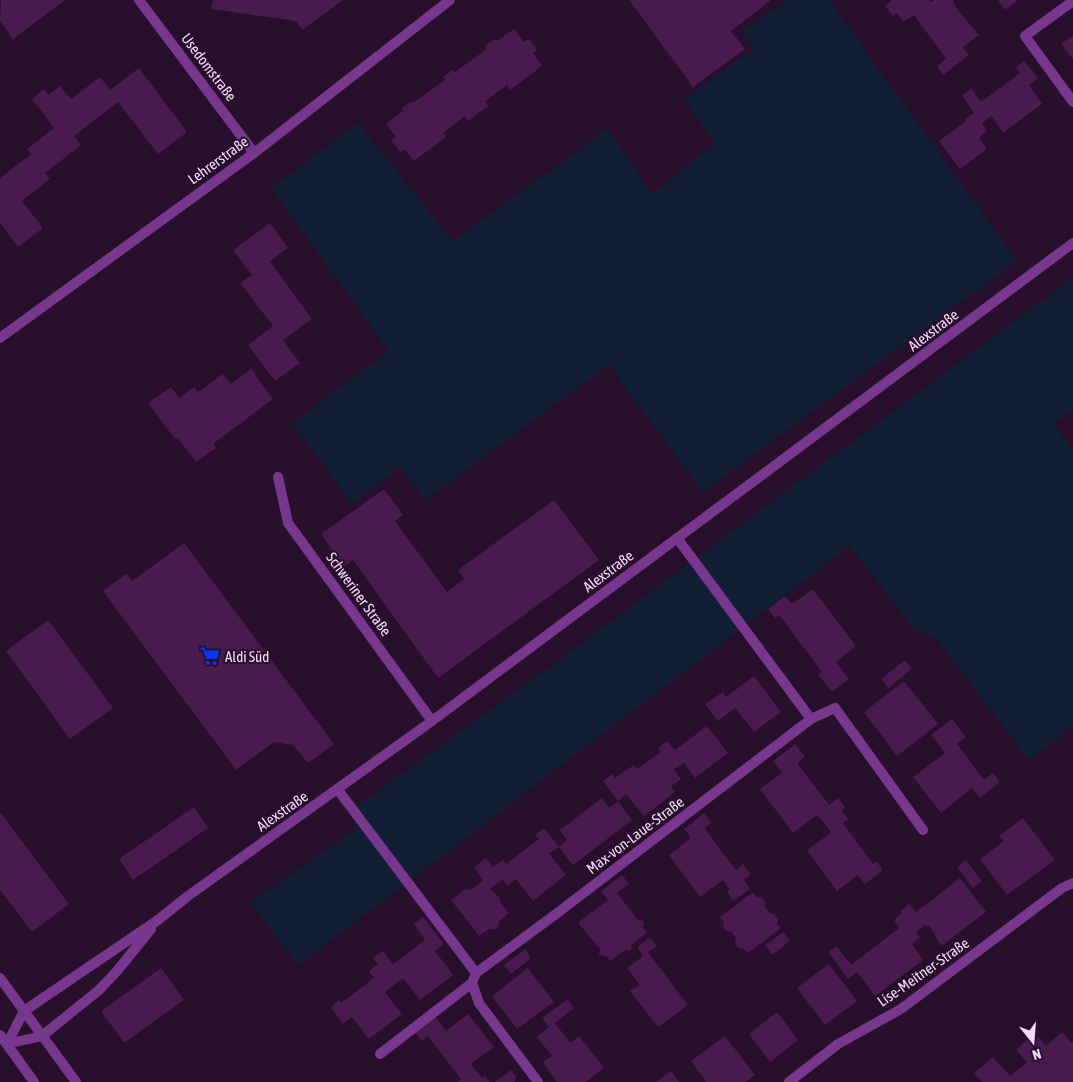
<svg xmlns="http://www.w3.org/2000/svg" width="1073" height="1082" viewBox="0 0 1073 1082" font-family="'Asap Condensed',sans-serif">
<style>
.green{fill:#121d36}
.building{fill:#491a4d}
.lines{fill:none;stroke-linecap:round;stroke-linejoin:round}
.service{stroke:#77378d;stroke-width:10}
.minor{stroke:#77378d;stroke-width:10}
.labels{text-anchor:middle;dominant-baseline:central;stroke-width:4;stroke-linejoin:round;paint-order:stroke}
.street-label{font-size:15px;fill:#f8d9ff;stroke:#280f2b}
.poi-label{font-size:15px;fill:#f8d9ff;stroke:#280f2b;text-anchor:start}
</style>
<rect width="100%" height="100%" fill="#280f2b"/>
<!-- green -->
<g class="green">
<path d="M787,0H829L1017,261L703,492L609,365L425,500L401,467L352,503L293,424L267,442L389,351L271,188L358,123L453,241L608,129L652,194L715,143L684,100L753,49L742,31Z"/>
<path d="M1073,278V410L1054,424L1073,451V726L1029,760L937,639L915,631L850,546L299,965L250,903L354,831L356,807L536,677Z"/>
</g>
<!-- building -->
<g class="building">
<path d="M1,0H65L13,39L0,21Z"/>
<path d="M213,0H343L302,30L296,21L211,9Z"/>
<path d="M629,0H771L731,31L745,49L693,87Z"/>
<path d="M892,0H929L930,2L934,0H953L954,2L953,3L961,14L979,35L963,47L969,55L943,75L937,66L946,59L914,15L904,22L897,13L893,16L885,6Z"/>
<path d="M998,0H1018L1005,10Z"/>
<path d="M514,29L524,42L529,39L537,50L533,53L542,66L510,90L507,85L485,101L488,106L468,121L465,116L443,133L446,137L414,161L405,149L400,152L391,140L396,137L386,124L403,111L402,108L412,101L413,103L445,80L443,77L453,70L455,72L487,49L485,46L495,39L497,41Z"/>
<path d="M1073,35V59L1061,44Z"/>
<path d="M1024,61L1038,78L1029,85L1042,104L1003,133L991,116L982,123L987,131L979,138L987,149L960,169L939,141L966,121L965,119L974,113L962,95L971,89L981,102L1020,73L1016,67Z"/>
<path d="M139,68L187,132L158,154L118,102L74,136L81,145L45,173L50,179L22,201L43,228L18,247L0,223V178L31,154L27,149L54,128L32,99L44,89L48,95L60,86L71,99L100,77L110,90Z"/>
<path d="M270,223L288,248L270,261L312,319L283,340L300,363L275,381L248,345L273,326L240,283L252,275L233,250Z"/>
<path d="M251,369L273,399L213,444L216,448L196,462L178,438L175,439L148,403L171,387L179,398L194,387L198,392L223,374L231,384Z"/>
<path d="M384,489L403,515L395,521L447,592L464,579L458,570L554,500L599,560L438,678L353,560L344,566L321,534Z"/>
<path d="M184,543L334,744L308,763L294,746H292L293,745L274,742L236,770L103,591L126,574L132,581Z"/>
<path d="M813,589L856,646L836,662L849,679L832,692L818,674L822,672L789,628L779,615L775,618L768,609L785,596L792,604Z"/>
<path d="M48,620L113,708L70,739L6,651Z"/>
<path d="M905,660L912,669L888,688L881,679Z"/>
<path d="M754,676L781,712L754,732L735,708L718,721L705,704L723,692L726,697Z"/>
<path d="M904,681L938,724L897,756L864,712Z"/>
<path d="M952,719L966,737L957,744L984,780L993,773L1000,782L980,798L972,788L941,813L913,777L945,753L931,735Z"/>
<path d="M707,726L728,753L695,778L684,763L674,769L681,779L671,786L675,792L644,816L626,794L618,801L603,781L612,774L615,778L634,765L637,769L661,752L658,748L667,741L675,750Z"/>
<path d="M795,744L805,757L797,763L829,805L838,798L845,807L842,810L848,819L843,823L873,864L876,861L883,870L865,884L858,875L837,891L807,850L831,833L824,823L817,815L793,833L760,789L782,773L773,761Z"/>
<path d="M602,798L609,808L618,801L632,820L573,865L559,847L567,840L560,830Z"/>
<path d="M194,807L208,828L133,880L119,859Z"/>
<path d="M0,812L69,904L32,932L0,890Z"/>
<path d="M704,813L711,823L705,828L720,849L736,870L743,864L751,874L744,880L750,889L733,901L727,892L730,890L723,880L700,897L669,855L691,838L684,829Z"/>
<path d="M1023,818L1055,860L1007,895L980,859L1004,841L999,836Z"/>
<path d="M544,828L559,847L549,853L566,875L533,901L516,879L507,886L503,879L490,889L500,898L499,900L509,913L499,921V926L494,930L489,929L479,936L451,900L465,889L471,890L483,880L474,867L486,858L493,867L503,860L506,864L539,839L535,835Z"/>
<path d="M966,860L982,881L973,888L957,867Z"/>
<path d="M622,875L629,884L617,893L638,920L644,921L643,928L647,933L632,944L631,950H625L610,961L606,956L599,955L600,949L579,924L580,921L608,900L601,891Z"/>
<path d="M960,878L986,912L941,946L930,927L925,925L916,932L920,937L912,944L923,960L875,996L857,972L848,979L828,952L837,946L851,965L899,928L894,920L902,913L900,911L909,904L916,912Z"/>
<path d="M753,892L757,897H762L765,902V907L770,913L774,914L778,919L777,924L781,928L748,953L744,949L739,948L735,944L736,938L732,932L726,931L723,927L724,922L720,917Z"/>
<path d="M423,917L444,944L435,951L453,975L420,1000L403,978L385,992L402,1014L369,1039L352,1017L343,1024L331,1007L339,1000L341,1003L374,978L369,971L378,964L373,958L383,951L393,964L425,940L414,924Z"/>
<path d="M783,932L790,941L772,955L765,945Z"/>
<path d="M650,937L657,946L648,952L688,1005L658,1027L630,991L640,985L627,968L643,956L637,947Z"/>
<path d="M525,949L531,958L511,974L504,965Z"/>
<path d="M829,964L857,1001L825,1025L797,988Z"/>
<path d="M161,968L184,1000L124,1043L101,1011Z"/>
<path d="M528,968L554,1002L517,1029L492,996Z"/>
<path d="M568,999L574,1008L555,1023L570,1043L579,1036L604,1068L586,1082H557L543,1062L552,1056L537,1037L549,1027L542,1018Z"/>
<path d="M777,1012L798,1040L770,1062L749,1034Z"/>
<path d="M468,1014L494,1047L471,1064L482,1078L485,1076L490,1082H458L461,1079L428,1036L422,1041L415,1032L436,1017L446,1031Z"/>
<path d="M1062,1032L1071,1043L1073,1041V1082H982L974,1073L993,1057L1010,1076L1027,1062L1016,1050L1029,1037L1035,1033L1046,1046Z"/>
<path d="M725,1036L755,1075L746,1082H706L691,1061Z"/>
<path d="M511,1070L516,1076L515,1082H495Z"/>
<path d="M671,1071L679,1082H656Z"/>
</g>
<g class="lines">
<!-- service -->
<path class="service" d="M380,1054L472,983"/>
<!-- minor -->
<g class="minor">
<path d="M139,0L254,153"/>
<path d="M1073,1L1025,36L1073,102"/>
<path d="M0,338L254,153L450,0"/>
<path d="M278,477L288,523L432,721"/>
<path d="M811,719L835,708L923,830"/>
<path d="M338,790L476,973L556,914L811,719L677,538"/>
<path d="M476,973L472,983L479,1003L538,1082"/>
<path d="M0,978L76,1082"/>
<path d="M0,1035L34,1082"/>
<path d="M7,1044L24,1011L158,920L188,896L432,721L1073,243"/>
<path d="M7,1044L42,1036L99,990L117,971L151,929"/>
<path d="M789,1082L838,1044L901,1009L1062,888L1073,883"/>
</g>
</g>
<!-- icons -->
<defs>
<symbol id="supermarket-bare" viewBox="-9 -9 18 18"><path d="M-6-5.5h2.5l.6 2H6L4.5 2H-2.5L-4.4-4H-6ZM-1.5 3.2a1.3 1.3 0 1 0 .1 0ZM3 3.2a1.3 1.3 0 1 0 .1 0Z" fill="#0535ff" stroke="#280f2b" stroke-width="2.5" paint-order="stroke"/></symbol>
</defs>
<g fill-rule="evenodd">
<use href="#supermarket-bare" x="196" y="642" width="28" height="28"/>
</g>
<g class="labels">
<!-- street labels -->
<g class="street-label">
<text transform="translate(209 67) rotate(53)">Usedomstraße</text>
<text transform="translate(218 160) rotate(-36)">Lehrerstraße</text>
<text transform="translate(933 330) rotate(-37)">Alexstraße</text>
<text transform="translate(608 571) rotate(-37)">Alexstraße</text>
<text transform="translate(359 594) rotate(54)">Schweriner Straße</text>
<text transform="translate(282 811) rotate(-35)">Alexstraße</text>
<text transform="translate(635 835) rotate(-37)">Max-von-Laue-Straße</text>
<text transform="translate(923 972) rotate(-35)">Lise-Meitner-Straße</text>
</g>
<!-- poi labels -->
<g class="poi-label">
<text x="225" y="656">Aldi Süd</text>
</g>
</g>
<!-- north arrow -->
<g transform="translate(1033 1042) rotate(163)" stroke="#280f2b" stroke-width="4" paint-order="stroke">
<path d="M0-4L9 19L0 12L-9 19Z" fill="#f8d9ff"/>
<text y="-8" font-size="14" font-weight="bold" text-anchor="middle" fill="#f8d9ff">N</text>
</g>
</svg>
